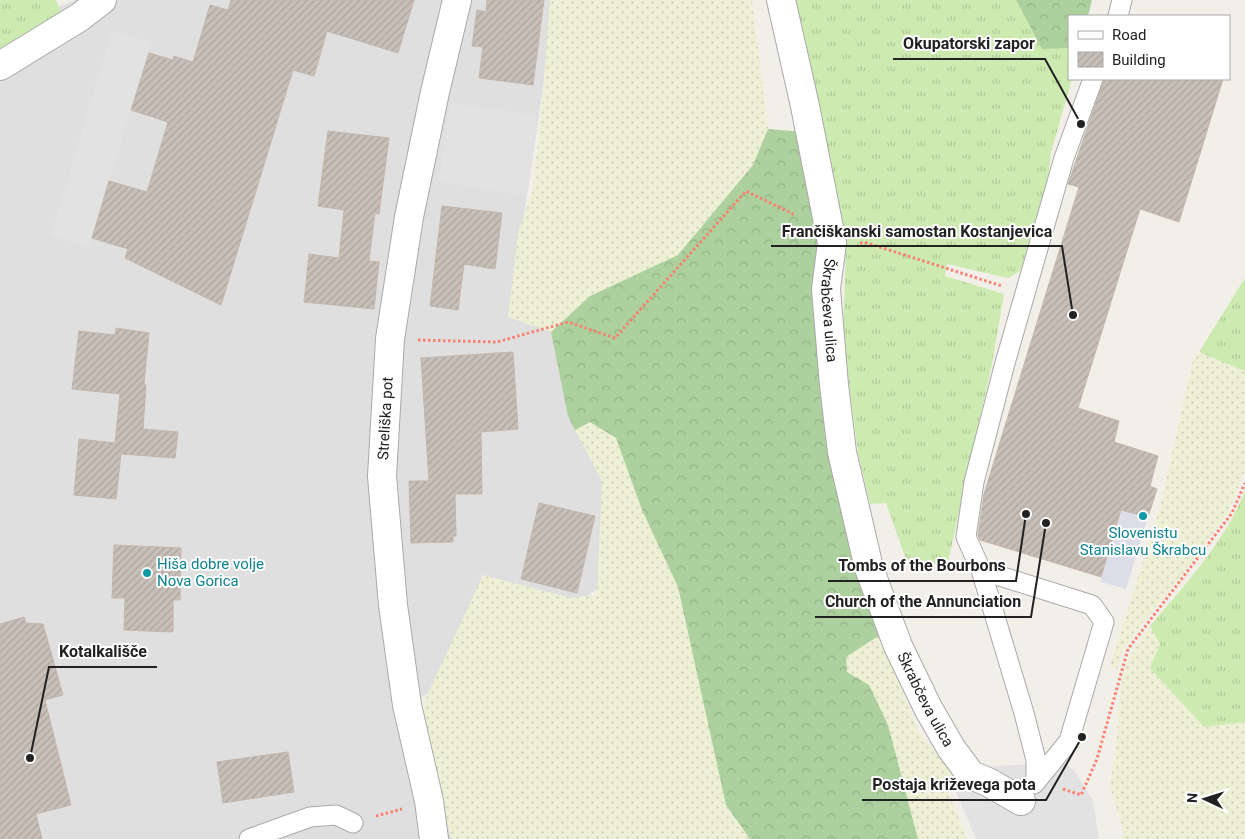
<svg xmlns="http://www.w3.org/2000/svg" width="1245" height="839" viewBox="0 0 1245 839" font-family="Roboto,sans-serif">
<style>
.residential{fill:#e0dfdf}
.farmland{fill:url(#farmland-dots)}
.grass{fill:url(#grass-tufts)}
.forest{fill:url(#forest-crowns)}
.parking{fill:#e2e2e2}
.plaza{fill:#dddde8}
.building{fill:url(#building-hatch);stroke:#c4b6ab}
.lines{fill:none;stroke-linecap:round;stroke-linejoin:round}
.service-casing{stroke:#a9a9a9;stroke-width:21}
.minor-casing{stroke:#a9a9a9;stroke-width:30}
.tertiary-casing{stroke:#a9a9a9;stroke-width:30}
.path{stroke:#fa8072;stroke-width:3;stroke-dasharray:2.5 2.5;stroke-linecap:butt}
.service{stroke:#fff;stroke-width:19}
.minor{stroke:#fff;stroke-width:28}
.tertiary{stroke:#fff;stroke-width:28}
.culture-dot{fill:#0f9aa8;stroke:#fff;stroke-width:2}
.labels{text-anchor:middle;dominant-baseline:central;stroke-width:4;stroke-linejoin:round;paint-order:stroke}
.street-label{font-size:15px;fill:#222;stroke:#fff}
.culture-label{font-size:15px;fill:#0d838f;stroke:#fff}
.leader{fill:none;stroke:#222;stroke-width:2}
.callout-dot{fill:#222;stroke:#fff;stroke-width:2}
.callout-label{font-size:16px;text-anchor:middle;font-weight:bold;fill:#222;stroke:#fff;stroke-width:4;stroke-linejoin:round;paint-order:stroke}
</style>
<defs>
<pattern id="farmland-dots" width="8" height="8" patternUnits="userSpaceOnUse" patternTransform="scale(1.25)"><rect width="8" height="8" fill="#eef0d5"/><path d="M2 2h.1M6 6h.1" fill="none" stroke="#ccceb7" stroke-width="1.8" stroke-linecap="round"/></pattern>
<pattern id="grass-tufts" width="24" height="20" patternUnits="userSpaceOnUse" patternTransform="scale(1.25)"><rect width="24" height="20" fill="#cdebb0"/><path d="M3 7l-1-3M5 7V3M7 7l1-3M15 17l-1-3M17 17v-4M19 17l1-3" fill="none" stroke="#b0c997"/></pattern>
<pattern id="forest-crowns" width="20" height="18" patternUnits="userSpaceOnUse" patternTransform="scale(1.25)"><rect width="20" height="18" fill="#add19e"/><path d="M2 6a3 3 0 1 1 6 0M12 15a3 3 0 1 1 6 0" fill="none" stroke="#95b388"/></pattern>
<pattern id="building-hatch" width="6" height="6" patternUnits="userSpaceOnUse" patternTransform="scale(1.25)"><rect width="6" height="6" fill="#c7bfb8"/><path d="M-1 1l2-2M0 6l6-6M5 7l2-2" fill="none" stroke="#aba49e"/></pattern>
</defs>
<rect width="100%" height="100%" fill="#f2efe9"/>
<!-- residential -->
<path class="residential" d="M75,0H556L511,302L562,314L639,564L417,700L437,790L452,839H0V32Z"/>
<!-- farmland -->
<g class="farmland">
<path d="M550,0H752L768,129L753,165L678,255L590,296L551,332L508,317L519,229L532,193L541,118Z"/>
<path d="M1199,352L1245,371V471L1228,513L1168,593L1140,626L1122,652L1117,670L1110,666L1160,507L1193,360Z"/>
<path d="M590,422L616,438L642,510L678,587L726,805L750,839H452L418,729L426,698L483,575L571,598L597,595L602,481L575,430Z"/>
<path d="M1150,626L1160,644L1150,668L1204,727L1245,722V839H1121L1124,832L1110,788L1117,736L1119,698L1124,672L1131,654Z"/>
<path d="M880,635L919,733L958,778L946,787L967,839H918L904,783L869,685L847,672L846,657Z"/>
</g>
<!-- grass -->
<g class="grass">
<path d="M0,0H56L61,12L0,54Z"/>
<path d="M793,0H1016L1042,48H1069V79H1072L1051,152L1045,206L1020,271L1008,278L947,264L945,276L1004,294L992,364L948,562L909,568L886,503L870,504L858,453L843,339L846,249L823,127Z"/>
<path d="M1245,278V371L1199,352Z"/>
<path d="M1245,491V722L1204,727L1150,668L1160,644L1150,626C1185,585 1225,541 1245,491Z"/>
</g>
<!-- forest -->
<g class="forest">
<path d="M1016,0H1092L1088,16H1069V48L1042,49Z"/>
<path d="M768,129L803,132L824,252L830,448L846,529L880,635L846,657L847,672L869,685L888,725L918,839H750L726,805L678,587L642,510L616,438L590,422L575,430L568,416L551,332L590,296L678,255L753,165Z"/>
</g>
<!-- parking -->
<g class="parking">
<path d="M112,31L151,43L90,247L51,235Z"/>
<path d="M450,103L539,116L527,196L439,181Z"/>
<path d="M1063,762L1075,771L1093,801L1099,839H976L953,785L961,775L982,767Z"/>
</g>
<!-- plaza -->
<path class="plaza" d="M1122,510L1148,517L1126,589L1101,582V577Z"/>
<!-- building -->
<g class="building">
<path d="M231,0H414L398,53L327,31L314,76L293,70L221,305L125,258L128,249L92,238L109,181L147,192L168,122L131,110L149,53L173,60L174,56L193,62L210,5L228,10Z"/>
<path d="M487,0H544L533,85L479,78L483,47L472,46L477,10L486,12Z"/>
<path d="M1104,79H1223L1179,222L1140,209L1078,408L1119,421L1114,442L1158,456L1150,486L1157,489L1148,517L1121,510L1101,577L980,540L978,535L984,494L1079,187L1068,184Z"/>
<path d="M328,131L389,138L379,214L375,213L369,261L379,262L374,309L304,302L309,254L339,258L344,210L318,206Z"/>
<path d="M442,206L502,213L495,269L464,264L458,310L430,306Z"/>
<path d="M116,328L149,333L144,384L146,385L143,429L178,432L175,458L121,454L116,499L74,495L79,439L115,443L120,394L72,389L79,331L115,335Z"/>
<path d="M513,352L518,429L481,432L482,494H455L456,536H453V542L411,543L409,481H429L421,358Z"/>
<path d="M539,503L595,516L577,593L521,579Z"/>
<path d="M114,545L181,548L180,600H173V632L124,630L125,598H112Z"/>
<path d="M24,617L26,623L43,624L63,695L45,700L71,805L36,814L42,839H0V624Z"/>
<path d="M288,752L294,792L223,803L217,762Z"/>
</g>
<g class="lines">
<defs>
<g id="service">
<path d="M1118,16L1122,0"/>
<path d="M981,570L1092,605L1104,622L1069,741L1034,784"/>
<path d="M1036,780V760L1024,713L981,570L966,537L974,482L1005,363L1064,158L1093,79"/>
<path d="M249,839L310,817L336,815L353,823"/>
</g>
<g id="minor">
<path id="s1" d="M781,0L805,106L832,243L826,289L834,385L842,452L869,568L898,646L928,708L951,748L971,775L988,782L1021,801"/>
<path id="s2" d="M434,839L429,801L407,705L393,605L382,476L390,339L409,217L435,92L457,0"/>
</g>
<path id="tertiary" d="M0,66L80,17L102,0"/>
</defs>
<!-- service casing -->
<use href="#service" class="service-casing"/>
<!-- minor casing -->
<use href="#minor" class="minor-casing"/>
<!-- tertiary casing -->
<use href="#tertiary" class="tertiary-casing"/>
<!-- path -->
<g class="path">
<path d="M860,243H867L1002,286"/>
<path d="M418,340L497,342L568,322L615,338L746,191L795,215"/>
<path d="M1063,789L1081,795L1097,759L1128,649L1232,513L1245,483"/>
<path d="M376,816L402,809"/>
</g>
<!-- service -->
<use href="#service" class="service"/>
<!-- minor -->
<use href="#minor" class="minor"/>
<!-- tertiary -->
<use href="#tertiary" class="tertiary"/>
</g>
<!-- markers -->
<g class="culture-dot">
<circle cx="1143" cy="516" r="5"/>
<circle cx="147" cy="573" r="5"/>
</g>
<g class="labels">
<!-- street labels -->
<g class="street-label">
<text stroke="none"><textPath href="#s1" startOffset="316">Škrabčeva ulica</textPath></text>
<text stroke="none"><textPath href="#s2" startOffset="425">Streliška pot</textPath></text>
<text stroke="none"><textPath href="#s1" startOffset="721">Škrabčeva ulica</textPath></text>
</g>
<!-- culture labels -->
<g class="culture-label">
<text x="1143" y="533">Slovenistu<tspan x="1143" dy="17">Stanislavu Škrabcu</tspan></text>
<text x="157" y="564" text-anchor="start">Hiša dobre volje<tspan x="157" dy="17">Nova Gorica</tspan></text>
</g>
</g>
<!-- callouts -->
<path class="leader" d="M1081 124L1045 59H893M1073 315L1062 246H771M1026 514L1016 581H828M1046 523L1031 617H815M30 758L49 667H157M1082 737L1046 800H862"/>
<g class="callout-dot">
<circle cx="1081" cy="124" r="5"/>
<circle cx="1073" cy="315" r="5"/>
<circle cx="1026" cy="514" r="5"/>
<circle cx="1046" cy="523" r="5"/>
<circle cx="30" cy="758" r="5"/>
<circle cx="1082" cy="737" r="5"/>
</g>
<g class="callout-label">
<text x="969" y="49">Okupatorski zapor</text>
<text x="917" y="237">Frančiškanski samostan Kostanjevica</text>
<text x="922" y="571">Tombs of the Bourbons</text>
<text x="923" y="607">Church of the Annunciation</text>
<text x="103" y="657">Kotalkališče</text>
<text x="954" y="790">Postaja križevega pota</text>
</g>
<!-- legend -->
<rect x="1068" y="15" width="162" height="65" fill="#ffffff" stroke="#a7a7a7"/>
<rect x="1078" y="31" width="25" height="8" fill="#ffffff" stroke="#a7a7a7"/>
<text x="1112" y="40" font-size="15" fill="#222222">Road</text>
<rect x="1078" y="52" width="25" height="15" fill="url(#building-hatch)" stroke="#a7a7a7"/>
<text x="1112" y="65" font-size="15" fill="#222222">Building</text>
<!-- north arrow -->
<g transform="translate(1205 799) rotate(274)" stroke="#ffffff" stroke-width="4" paint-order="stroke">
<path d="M0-4L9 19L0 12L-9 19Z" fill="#222222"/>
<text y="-8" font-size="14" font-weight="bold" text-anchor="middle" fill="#222222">N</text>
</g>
</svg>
